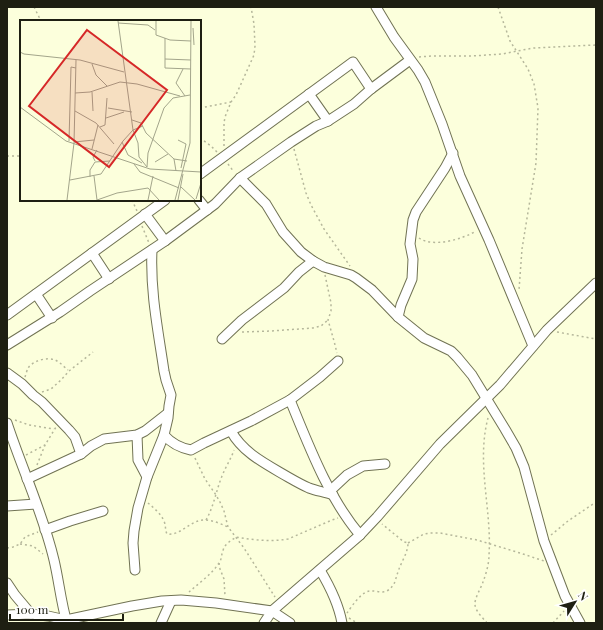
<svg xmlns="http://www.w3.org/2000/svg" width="603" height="630" viewBox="0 0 603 630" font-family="'Playfair Display',serif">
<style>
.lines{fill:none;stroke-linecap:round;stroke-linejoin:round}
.street-casing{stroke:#717354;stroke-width:11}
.path{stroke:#b5b79b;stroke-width:1.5;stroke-dasharray:2 3;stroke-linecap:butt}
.street{stroke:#fff;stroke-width:9}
.inset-road{fill:none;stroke:#a3a58b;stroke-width:1}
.view{fill:#d62828;fill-opacity:0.15;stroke:#d62828;stroke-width:2}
.inset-edge{fill:none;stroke:#1e1f12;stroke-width:2}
</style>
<rect width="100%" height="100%" fill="#fcffdc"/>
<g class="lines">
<defs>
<g id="street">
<path d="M376,7L394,37L418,70L425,82L442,124L460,176L489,240L533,346"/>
<path d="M309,94L328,121"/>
<path d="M200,174L353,62L371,89"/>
<path d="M240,178L266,204L283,232L301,252L313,261L324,267L351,275L356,278L372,290L398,317L424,338L451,351L457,357L472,375L505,429L516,448L524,467L544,541L565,596L580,623"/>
<path d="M199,200L207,210"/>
<path d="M145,214L165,241"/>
<path d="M92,253L109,279"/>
<path d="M36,294L52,318"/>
<path d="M7,315L165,200"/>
<path d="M398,317L401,305L412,279L413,259L410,244L413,220L416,212L445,168L453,153"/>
<path d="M222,339L242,320L284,288L299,272L313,261"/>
<path d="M7,345L60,312L90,291L165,241L215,204L240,178L291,142L316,126L328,121L354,104L371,89L410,60"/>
<path d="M7,373L22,384L33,395L42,402L69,430L75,437L81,454"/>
<path d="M290,400C309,446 328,497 360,535"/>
<path d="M7,423C22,469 43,513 54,560C59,581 61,603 67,623"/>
<path d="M231,431C243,453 266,464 288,477C295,481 302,485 309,488C317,491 325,492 333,495"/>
<path d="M137,435L138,460L147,477"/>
<path d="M164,435C171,443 181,448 191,450L204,443L251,421L290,400L320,377L338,361"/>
<path d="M27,479L81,454L91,446L104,439L137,435L145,431L168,413"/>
<path d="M331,490L347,475L363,466L385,464"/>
<path d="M7,506L36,504"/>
<path d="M45,530L70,521L103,511"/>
<path d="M135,570L133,543L134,531L138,508L147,477L164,435L168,418L169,406L171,395L166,380L164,371C158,330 150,291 152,250"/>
<path d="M320,570C329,585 339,606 342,623"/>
<path d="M7,583L15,595L31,614"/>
<path d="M7,615L31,614L48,616L66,620L132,606L162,601L181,600L216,603L272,611L290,623"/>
<path d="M161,623L171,601"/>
<path d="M264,623L272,611L360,535L377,517L440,444L500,385L547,330L596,283"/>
</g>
</defs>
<!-- street casing -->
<use href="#street" class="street-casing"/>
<!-- path -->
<g class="path">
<path d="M34,7L41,21"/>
<path d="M498,7L510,41L528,69L534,84L538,108L536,163L522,249L519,290"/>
<path d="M419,57L432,56H472L502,54L533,48L596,45"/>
<path d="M200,108L231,102"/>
<path d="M200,138L211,146L217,152"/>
<path d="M224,146V123L225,117L231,102L236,95L254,55L255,46L254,24L251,7"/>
<path d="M294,149L306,193L311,205L324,229L350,266"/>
<path d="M7,156H21"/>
<path d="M228,164L234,172"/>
<path d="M132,200L137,211"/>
<path d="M142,226L149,243"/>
<path d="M419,238C433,248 463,239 476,231"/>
<path d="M325,275L331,303V311L328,320L334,341L337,353"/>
<path d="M242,332L271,331L313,328L321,326L328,320"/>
<path d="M557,332L596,339"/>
<path d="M25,377C26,374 27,370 28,368C34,360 47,357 55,360C60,362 64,367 68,370"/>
<path d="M42,392L51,389L61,380L69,371L93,352"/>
<path d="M15,420L29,425L54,429"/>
<path d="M26,455L45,445"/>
<path d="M195,458L205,479L216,495L220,502L224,511L228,527L244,548L275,597"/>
<path d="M37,465L45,445L56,427"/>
<path d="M148,503C154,508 161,514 164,521C166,526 165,530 167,534C181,536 190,520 204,520C213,520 221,524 228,527"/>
<path d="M206,520C214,506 216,491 222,476C226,466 231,459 234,450"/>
<path d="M551,535L568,521L596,502"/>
<path d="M408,543L424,534L430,533H440L477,540L520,553L544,561"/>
<path d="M20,544L33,546L43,554"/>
<path d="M7,548L13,547L20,544L25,537L38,532"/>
<path d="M219,563L220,569L224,579L225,596"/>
<path d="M189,592C199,583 212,574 219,563C222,559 221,555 223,551C224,544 231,541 236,537C253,540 270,542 288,539L332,520L338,518"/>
<path d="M347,613C352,606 363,589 372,591C377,591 383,593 387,591C390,589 392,587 394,584C396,579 397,574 399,569C402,561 408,552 408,543L404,542L382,524"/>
<path d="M349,618L357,623"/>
<path d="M487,623C483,618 476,612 475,605C474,599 481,588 483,582C486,574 489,564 489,555C492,510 476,463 488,418"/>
<path d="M553,623L564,611"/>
</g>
<!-- street -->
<use href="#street" class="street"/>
</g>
<!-- overview -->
<g transform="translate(20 20)">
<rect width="181" height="181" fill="#fcffdc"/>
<path class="inset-road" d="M98,1L113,110L118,123L119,137L127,147M136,1V15L150,20L171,21M98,3L128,5L135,10M173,8L174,25M145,18V48L171,49M0,32L4,34L60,40L104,52M145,39L171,40M72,44L76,55L87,66M163,49L156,63L165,76M72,72L73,91M55,73L70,72L100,62L117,64L160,76M0,87L46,121L130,149L181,152M88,88L112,92M55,91L76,103L94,124M86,98L104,92M112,100L121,103L126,113L154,139L167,141M80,107L85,105L87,78M158,120L166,124L161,148M49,121L51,47L56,48M54,122L74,120M102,122L108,135L122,143M72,129L78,105M154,139L156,151M75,141L73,137L77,130M135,142L148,134M114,144L120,152L159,168M127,147L128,133L144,88L153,78L170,75M74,156L77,180M70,157V150L75,142L90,141M50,160L81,154L103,121L113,110L123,106M161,167L175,180M176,179L181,163M47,180L54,123L56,40M77,180L97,173L128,168L139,180M128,180L133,156M155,180L170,123L171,1M158,180L163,154"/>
<path class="view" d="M67,10L147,70L89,147L9,86Z"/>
<rect width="181" height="181" class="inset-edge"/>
</g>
<!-- border -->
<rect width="603" height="630" fill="none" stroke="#1e1f12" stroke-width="16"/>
<!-- north arrow -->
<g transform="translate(575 602) rotate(53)" stroke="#ffffff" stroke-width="3" paint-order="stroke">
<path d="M0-3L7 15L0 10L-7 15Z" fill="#1e1f12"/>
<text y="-6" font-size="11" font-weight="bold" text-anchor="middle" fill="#1e1f12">N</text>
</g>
<!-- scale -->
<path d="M10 614v6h113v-6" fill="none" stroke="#1e1f12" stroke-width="2"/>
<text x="16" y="614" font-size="12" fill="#1e1f12" stroke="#ffffff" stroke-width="3" paint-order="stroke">100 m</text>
</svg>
